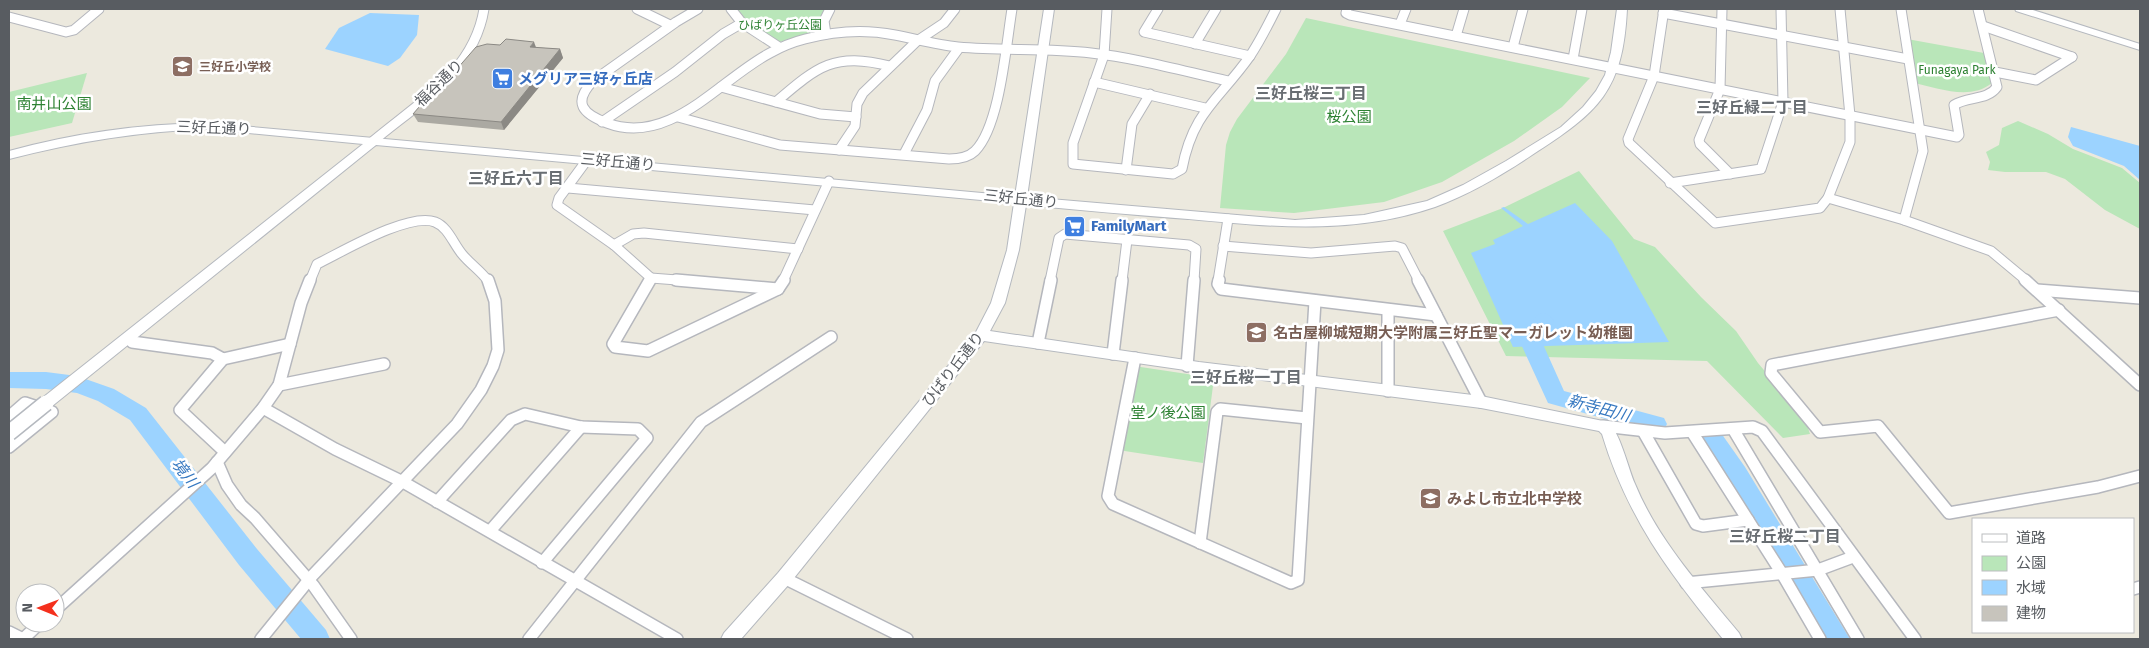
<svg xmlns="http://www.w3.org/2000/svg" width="2149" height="648" viewBox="0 0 2149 648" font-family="'Fira Sans','Noto Sans JP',sans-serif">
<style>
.green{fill:#b9e6b9}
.water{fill:#9cd3ff}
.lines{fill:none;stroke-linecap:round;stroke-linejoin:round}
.river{fill:#9cd3ff;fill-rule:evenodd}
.street-far1-casing{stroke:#b5b7bd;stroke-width:11}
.street-casing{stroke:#b5b7bd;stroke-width:14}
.secondary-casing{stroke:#b5b9bf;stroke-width:2}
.street-far1{stroke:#fff;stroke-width:9}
.street{stroke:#fff;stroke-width:11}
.secondary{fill:#fff;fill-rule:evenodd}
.secondary-bridge-casing{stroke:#b5b9bf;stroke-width:18;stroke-linecap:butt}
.secondary-bridge{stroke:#fff;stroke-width:15}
.wall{fill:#aba9a2}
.shaded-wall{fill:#8b8984}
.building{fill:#c7c4bc;stroke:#8b8984}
.labels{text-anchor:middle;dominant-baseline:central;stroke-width:5;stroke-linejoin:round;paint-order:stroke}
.far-park-label{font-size:12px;fill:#2e8233;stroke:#fff}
.far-education-label{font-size:12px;font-weight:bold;fill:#785e54;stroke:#fff;text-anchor:start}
.shop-label{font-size:15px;font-weight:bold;fill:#366cbe;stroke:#fff;text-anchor:start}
.street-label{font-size:15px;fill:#585c61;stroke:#fff}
.park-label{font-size:15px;fill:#2e8233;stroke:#fff}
.education-label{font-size:15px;font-weight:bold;fill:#785e54;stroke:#fff;text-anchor:start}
.neighbourhood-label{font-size:16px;font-weight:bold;fill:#696e73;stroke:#fff}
.water-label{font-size:16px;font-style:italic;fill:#3678c0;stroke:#fff}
</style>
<rect width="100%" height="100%" fill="#ece9de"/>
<!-- green -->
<g class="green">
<path d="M736,9H825L821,17L820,31L776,43L745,20Z"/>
<path d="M1306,18L1590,78L1562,107L1514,141L1442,182L1384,202L1294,213L1220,208L1226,145L1230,132L1237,119L1286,54Z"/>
<path d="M1907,39L1984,53L1992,83C1970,101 1938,88 1914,83Z"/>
<path d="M87,73L72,123L9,137V92Z"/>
<path d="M2018,121L2048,134L2073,149L2122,168L2140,183V229L2105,210L2065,179L2046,172H2005L1988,170L1990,162L1986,152L1999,145L2002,128Z"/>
<path d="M1579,171L1634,239L1655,247L1701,297L1736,331L1758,363L1805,419L1810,434L1783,438L1707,361L1506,356L1443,231L1503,208Z"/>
<path d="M1134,366L1214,378L1203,463L1118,450Z"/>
</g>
<!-- water -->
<g class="water">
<path d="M370,13L419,15L417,35L400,58L388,66L325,49L339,28Z"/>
<path d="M2071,127L2140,146V180L2124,166L2073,146L2068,137Z"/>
<path d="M1575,203L1612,241L1669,342L1513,347L1471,253L1495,244L1493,240L1523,226L1501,208L1504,207L1528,224Z"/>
</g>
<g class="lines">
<!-- river -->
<g class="river">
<path d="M1543,313L1550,316L1554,321L1542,342L1564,391L1664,418L1667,424L1664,430L1656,433L1548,403L1520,342L1536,316Z"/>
<path d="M9,372H46L77,376L114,389L146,408L257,549L326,630L330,639H301L239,565L130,420L98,401L77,393L46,389L9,388Z"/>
<path d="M1713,430L1721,433L1745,467L1850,639H1823L1729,481L1701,439L1705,433Z"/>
</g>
<defs>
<g id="street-far1">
<path d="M637,9L670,25"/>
<path d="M698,9L676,22L593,81C572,103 583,114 607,123C670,147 720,79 770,53C781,47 793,42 805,39C835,31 865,29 895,35C916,39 937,45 958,47C1002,51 1047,48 1091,53C1137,58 1183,71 1228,81"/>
<path d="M731,9L742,23L779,47"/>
<path d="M1107,9L1104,55L1073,143V164L1173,174L1182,169C1193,111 1219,100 1250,56C1260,41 1268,25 1276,9"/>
<path d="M1158,9L1144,32L1250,56"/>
<path d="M1347,9L1346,13L1350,15L1957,137L1959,135L1954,105C1968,96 1987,101 1997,87L1978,9"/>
<path d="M1664,9L1654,76L1628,139L1629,143L1715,223L1820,208L1828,198L1850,142V116L1840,9"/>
<path d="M1722,9L1720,89L1699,140L1700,144L1730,174"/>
<path d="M1901,9L1923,151L1904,220"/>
<path d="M1663,13L1908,59"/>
<path d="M9,17L66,32L74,30L99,9"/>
<path d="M1400,24L1406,9"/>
<path d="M1983,26L2072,57"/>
<path d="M826,34L824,21L830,9"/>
<path d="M1456,36L1464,9"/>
<path d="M1195,44L1216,9"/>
<path d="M1513,47L1523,9"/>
<path d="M1573,59L1582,9"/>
<path d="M1995,72L2036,80L2072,57"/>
<path d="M1094,82L1205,108"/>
<path d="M721,87L820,114L856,117"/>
<path d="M776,102C818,66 834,52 890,66"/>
<path d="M678,117L780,145L949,159C958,159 968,158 975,151C1000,126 1006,45 1012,9"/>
<path d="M602,122L675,72L723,34L742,23"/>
<path d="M372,142C417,104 474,72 484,9"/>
<path d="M839,150L855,126L857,104L863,93L917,41L944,23L955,9"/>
<path d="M904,154L927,110L935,81L959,48"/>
<path d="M587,160L559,198L557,205L614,245L651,278L649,281"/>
<path d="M1126,170L1132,124L1150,94"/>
<path d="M1670,183L1761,169L1783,102L1781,9"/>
<path d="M568,188L815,210"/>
<path d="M1828,198L1904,220L1991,251L2027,281"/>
<path d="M614,245L633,234L644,233L798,249"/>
<path d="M1223,246L1311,253L1395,246L1402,248L1419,281"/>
<path d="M651,278L690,281"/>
<path d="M310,281L317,264C342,252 409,212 435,222C448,227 453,243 462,254C470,264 481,271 488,281"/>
<path d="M783,281L829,181"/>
<path d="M1050,281L1059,238L1065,234L1189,245L1196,249L1194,281"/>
<path d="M1122,281L1127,240"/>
<path d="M1218,281L1228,219"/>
</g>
<g id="street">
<path d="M650,280L613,344L615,347L648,351L778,289L784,280"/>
<path d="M676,280L778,289"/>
<path d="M1219,280L1218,284L1221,289L1436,315"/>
<path d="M1418,280L1481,402"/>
<path d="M2025,280L2140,385"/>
<path d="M2037,290L2140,298"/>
<path d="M1388,310V391"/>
<path d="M2059,310L1772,365L1771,373L1820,432L1878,426L1949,513L2098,487L2140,476"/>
<path d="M132,342L212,353L223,359L290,344"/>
<path d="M1038,343L1051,280"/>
<path d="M1113,354L1122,280"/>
<path d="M1135,358L1108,496L1113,504L1291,583L1298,580L1315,301"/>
<path d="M223,359L180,410L225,452"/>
<path d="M1187,366L1194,280"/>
<path d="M279,385L384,364"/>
<path d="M263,408L335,449L403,482L677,639"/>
<path d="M9,417L25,403L52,412L9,447"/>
<path d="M1603,426L1665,433L1753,427L1762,431L1915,639"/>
<path d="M1733,429L1858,639"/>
<path d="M1643,431L1696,524L1703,526L1748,520"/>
<path d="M1692,432L1781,572L1820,639"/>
<path d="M217,462L227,485L241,505L255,518L313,585L351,639"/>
<path d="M437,502L511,420L525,414L581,427L638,429L647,438L542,563"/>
<path d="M490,531L581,427"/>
<path d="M1200,543L1217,412L1220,409L1307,418"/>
<path d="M784,578L907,639"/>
<path d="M1686,583L1818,570L1853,557"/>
<path d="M2133,589L2140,587"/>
<path d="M55,610L212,468L263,408L279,385L301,303L310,280"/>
<path d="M9,632L23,639"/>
<path d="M23,639L40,623"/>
<path d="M261,639L312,576L457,424L481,390L493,366L498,350L495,301L488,280"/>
<path d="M529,639L701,422L831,337"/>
</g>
<g id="secondary">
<path d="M1044,9H1054L1027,197L1295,220L1364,215L1427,201L1463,185L1506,161L1561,127L1583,107L1596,91L1605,75L1611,52L1617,9H1627C1623,91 1599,112 1532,155C1502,175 1470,194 1435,207C1354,235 1272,227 1188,219C1134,215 1080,210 1026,205L1019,250L1005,303L990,331L1199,362L1481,396L1608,422C1620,432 1628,468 1635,484C1658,540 1701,587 1739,633L1742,639H1723C1669,573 1627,517 1602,434L1599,431L1481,408L1199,372L984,341L790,583L741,639H721L724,633L778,573L976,332L991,303L1007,250L1014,203L376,145L51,407L46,409L41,407L39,403L41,399L363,144L208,129C140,131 75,142 9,159V151C74,133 140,124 208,123L1015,196Z"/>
<path d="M2015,9H2030L2140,44V50L2016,11Z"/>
</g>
</defs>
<!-- street-far1 casing -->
<use href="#street-far1" class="street-far1-casing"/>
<!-- street casing -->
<use href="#street" class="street-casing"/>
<!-- secondary casing -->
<use href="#secondary" class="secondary-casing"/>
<!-- street-far1 -->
<use href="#street-far1" class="street-far1"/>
<!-- street -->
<use href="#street" class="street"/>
<!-- secondary -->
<use href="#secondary" class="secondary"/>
<defs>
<path id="secondary-bridge" d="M9,433L46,403"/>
</defs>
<!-- secondary-bridge casing -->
<use href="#secondary-bridge" class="secondary-bridge-casing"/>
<!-- secondary-bridge -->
<use href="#secondary-bridge" class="secondary-bridge"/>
</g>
<!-- wall -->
<path class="wall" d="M500,45L560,49L563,58L504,130L418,122L413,114L436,93Z"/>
<!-- shaded-wall -->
<g class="shaded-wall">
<path d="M534,42L537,50L530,47Z"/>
<path d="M560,49L563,58L504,130L501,122Z"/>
</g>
<!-- building -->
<path class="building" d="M506,39L534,42L530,47L560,49L501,122L413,114L432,92L436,93L476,47L487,44L500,45Z"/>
<!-- icons -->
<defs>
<symbol id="school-square" viewBox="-11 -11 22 22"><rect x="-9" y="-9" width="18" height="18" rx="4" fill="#8d6e63" stroke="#fff"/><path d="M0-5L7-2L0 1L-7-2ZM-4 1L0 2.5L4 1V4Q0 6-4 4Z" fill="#fff"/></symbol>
<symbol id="supermarket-square" viewBox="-11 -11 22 22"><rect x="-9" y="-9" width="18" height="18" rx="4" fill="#3f7fe0" stroke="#fff"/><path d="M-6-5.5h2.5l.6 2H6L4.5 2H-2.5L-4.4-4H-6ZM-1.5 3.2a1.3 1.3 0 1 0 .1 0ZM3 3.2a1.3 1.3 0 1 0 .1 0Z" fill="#fff"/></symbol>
</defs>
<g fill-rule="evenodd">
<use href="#school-square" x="170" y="54" width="25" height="25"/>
<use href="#supermarket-square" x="490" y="66" width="25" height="25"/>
<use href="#supermarket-square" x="1062" y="214" width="25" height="25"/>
<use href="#school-square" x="1244" y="320" width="25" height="25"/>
<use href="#school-square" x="1418" y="486" width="25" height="25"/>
</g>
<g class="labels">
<!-- far-park labels -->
<g class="far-park-label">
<text x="780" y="25">ひばりヶ丘公園</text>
<text x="1957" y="70">Funagaya Park</text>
</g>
<!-- far-education labels -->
<g class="far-education-label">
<text x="199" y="67">三好丘小学校</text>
</g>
<!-- shop labels -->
<g class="shop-label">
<text x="518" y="79">メグリア三好ヶ丘店</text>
<text x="1091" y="226">FamilyMart</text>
</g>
<!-- street labels -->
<g class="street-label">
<text transform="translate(439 83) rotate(-44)">福谷通り</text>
<text transform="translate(214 128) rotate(2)">三好丘通り</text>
<text transform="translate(618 162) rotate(5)">三好丘通り</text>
<text transform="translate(1021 199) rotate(6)">三好丘通り</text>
<text transform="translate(953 369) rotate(-52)">ひばり丘通り</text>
</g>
<!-- park labels -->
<g class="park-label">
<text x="54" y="104">南井山公園</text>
<text x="1349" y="117">桜公園</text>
<text x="1168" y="413">堂ノ後公園</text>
</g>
<!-- education labels -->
<g class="education-label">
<text x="1273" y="333">名古屋柳城短期大学附属三好丘聖マーガレット幼稚園</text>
<text x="1447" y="499">みよし市立北中学校</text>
</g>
<!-- neighbourhood labels -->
<g class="neighbourhood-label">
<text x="1311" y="93">三好丘桜三丁目</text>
<text x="1752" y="107">三好丘緑二丁目</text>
<text x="516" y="178">三好丘六丁目</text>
<text x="1246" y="377">三好丘桜一丁目</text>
<text x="1785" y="536">三好丘桜二丁目</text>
</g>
<!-- water labels -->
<g class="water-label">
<text transform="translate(1599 408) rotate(15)">新寺田川</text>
<text transform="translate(185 473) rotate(52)">境川</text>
</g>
</g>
<!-- border -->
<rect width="2149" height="648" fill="none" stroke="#585c61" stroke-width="20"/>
<!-- legend -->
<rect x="1972" y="518" width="162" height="115" fill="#ffffff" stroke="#bcbec0"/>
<rect x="1982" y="534" width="25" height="8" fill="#ffffff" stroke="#bcbec0"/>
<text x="2016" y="543" font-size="15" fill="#585c61">道路</text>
<rect x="1982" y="556" width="25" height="15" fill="#b9e6b9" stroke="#bcbec0"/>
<text x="2016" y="568" font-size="15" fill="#585c61">公園</text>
<rect x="1982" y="580" width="25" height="15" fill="#9cd3ff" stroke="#bcbec0"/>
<text x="2016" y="593" font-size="15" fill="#585c61">水域</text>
<rect x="1982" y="606" width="25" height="15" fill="#c7c4bc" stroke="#bcbec0"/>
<text x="2016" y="618" font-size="15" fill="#585c61">建物</text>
<!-- north arrow -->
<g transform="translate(40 608) rotate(271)"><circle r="24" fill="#ffffff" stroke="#bcbec0"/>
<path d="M0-4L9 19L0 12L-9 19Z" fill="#f4301d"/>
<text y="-8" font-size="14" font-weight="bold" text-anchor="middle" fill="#585c61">N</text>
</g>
</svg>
